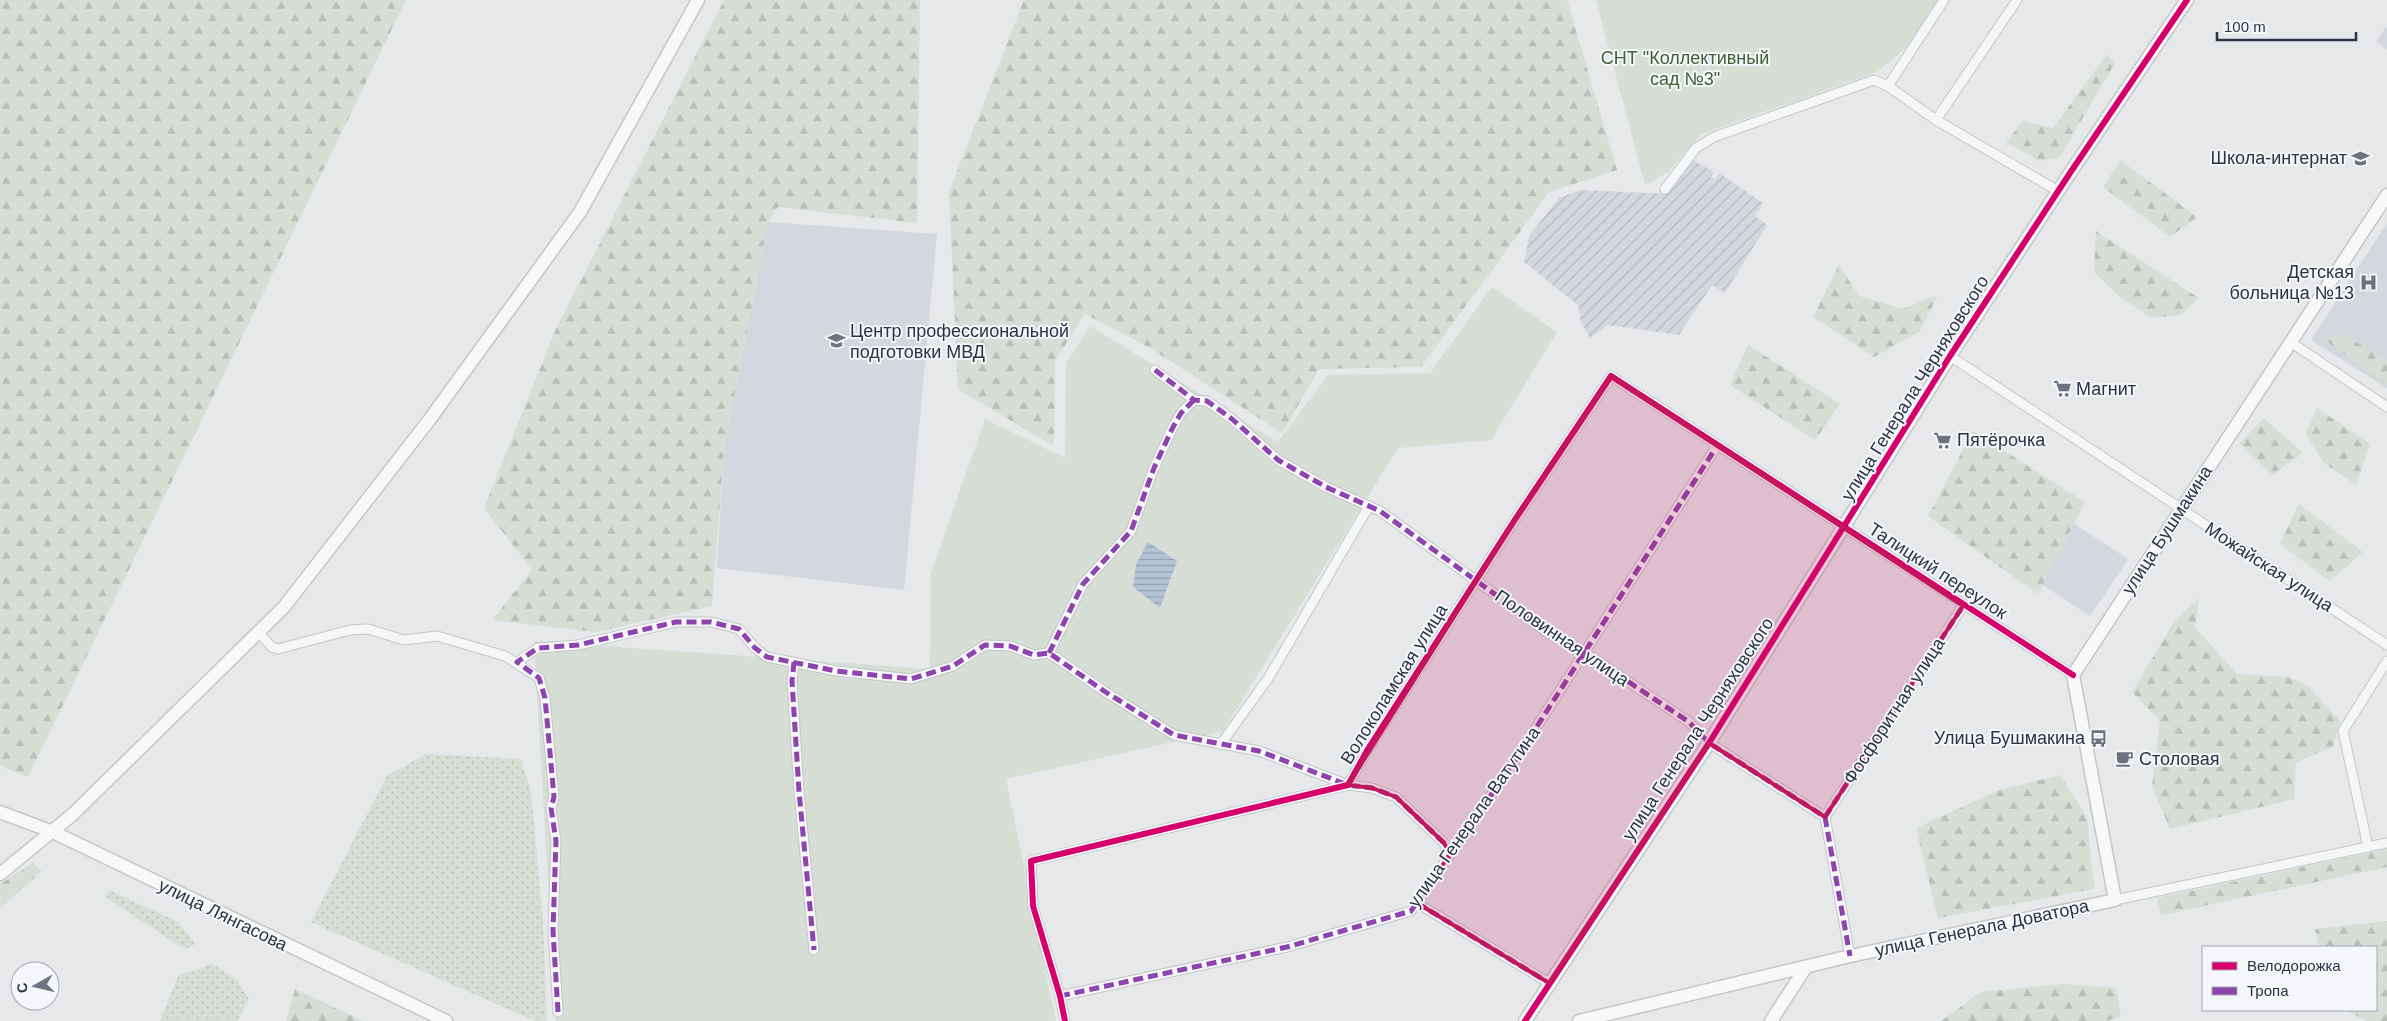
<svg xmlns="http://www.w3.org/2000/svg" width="2387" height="1021" viewBox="0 0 2387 1021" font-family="Helvetica,sans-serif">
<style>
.built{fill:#d4d7dd}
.industrial{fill:url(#industrial-furrows)}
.grass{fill:url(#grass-dots)}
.forest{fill:url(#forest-firs)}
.green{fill:#d6ded6}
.water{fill:url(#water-rules)}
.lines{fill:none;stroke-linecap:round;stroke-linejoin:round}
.street-casing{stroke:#c4c6c8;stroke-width:11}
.secondary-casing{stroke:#c4c6c8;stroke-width:15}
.street{stroke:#f5f6f7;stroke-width:9}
.secondary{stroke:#f8f8f8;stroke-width:12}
.quiet{stroke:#8e44ad;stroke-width:5;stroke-dasharray:10 5;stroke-linecap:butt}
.cycleway-casing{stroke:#f4f6f9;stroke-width:9}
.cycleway{stroke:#d6006c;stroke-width:6}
.marked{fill:#c2185b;fill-opacity:0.2;stroke:#c2185b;stroke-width:4;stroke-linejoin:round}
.labels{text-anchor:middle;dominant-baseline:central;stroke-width:4;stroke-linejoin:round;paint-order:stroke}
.park-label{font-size:18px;fill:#3f6138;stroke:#f4f6f9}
.poi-label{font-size:18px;fill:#2b3445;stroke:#f4f6f9;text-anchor:start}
.street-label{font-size:18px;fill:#2b3445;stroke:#f4f6f9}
</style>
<defs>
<pattern id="industrial-furrows" width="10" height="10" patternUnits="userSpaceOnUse" patternTransform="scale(1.25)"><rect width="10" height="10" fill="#d4d7dd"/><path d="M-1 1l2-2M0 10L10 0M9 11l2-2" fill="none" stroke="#b6b9bf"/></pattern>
<pattern id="grass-dots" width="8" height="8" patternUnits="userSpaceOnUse" patternTransform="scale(1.25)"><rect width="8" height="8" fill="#d6ded6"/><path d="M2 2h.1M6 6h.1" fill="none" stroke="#b8bfb9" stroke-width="1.8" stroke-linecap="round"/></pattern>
<pattern id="forest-firs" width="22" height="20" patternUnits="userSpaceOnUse" patternTransform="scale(1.25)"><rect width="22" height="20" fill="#d6ded6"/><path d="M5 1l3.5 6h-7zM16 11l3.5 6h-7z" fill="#b8bfb9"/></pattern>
<pattern id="water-rules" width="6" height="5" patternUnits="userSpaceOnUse" patternTransform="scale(1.25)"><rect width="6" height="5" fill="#b4c4d5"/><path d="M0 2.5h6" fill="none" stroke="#93a0af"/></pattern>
</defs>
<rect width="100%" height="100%" fill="#e6e8ea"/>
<!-- built -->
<g class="built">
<path d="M2386,27L2387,28V49L2376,42Z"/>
<path d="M768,222L937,234L904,590L717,568L724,449Z"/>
<path d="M2387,223V388L2311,340Z"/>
<path d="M2035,498L2128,559L2090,616L1997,555Z"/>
</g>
<!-- industrial -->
<path class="industrial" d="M1691,159L1714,172L1711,177L1715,179L1719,173L1763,203L1755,216L1767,225L1725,293L1712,285L1679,335L1608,325L1590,338L1581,322L1578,305L1524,262L1529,236L1559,198L1580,190L1668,194Z"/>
<!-- grass -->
<g class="grass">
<path d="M426,754L521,759L531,791L543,921L547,1021H535L311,922L387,776Z"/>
<path d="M109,890L178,922L196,944L185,949L105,897Z"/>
<path d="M212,964L236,979L249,999L238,1021H160L178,976Z"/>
</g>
<!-- forest -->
<g class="forest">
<path d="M0,0H406L28,777L0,766Z"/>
<path d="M724,0H920L917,223L778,207L768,222L724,449L712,606L596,632L492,620L532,570L484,508L556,329Z"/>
<path d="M1024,0H1567L1617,170L1549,192L1421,367L1319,369L1282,433L1150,348L1085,314L1055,361L1054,446L958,389L949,192Z"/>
<path d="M2107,54L2115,63L2059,158L2039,161L2006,142L2023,121L2053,128Z"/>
<path d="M2120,160L2197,217L2170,237L2103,187Z"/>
<path d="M2096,231L2199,298L2181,315L2151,318L2119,296L2094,272Z"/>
<path d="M1839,265L1859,296L1903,309L1938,295L1920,331L1874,357L1813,317Z"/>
<path d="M2344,335L2387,360V385L2322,338Z"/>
<path d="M1748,345L1840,404L1815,440L1730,385Z"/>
<path d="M2317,408L2370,444L2356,485L2324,463L2306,434Z"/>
<path d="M2264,418L2303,453L2272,475L2240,443Z"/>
<path d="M1973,431L2085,502L2038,594L1928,516Z"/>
<path d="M2299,504L2363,552L2330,581L2280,544Z"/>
<path d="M2199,598L2195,627L2237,674L2289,677L2308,686L2340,721L2333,747L2296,762L2294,799L2170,829L2152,786L2160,721L2132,692L2174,622Z"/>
<path d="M2060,775L2087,817L2094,889L1938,918L1916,828L1997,791Z"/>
<path d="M2387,849V867L2161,915L2157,898Z"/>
<path d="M33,863L42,871L0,908V884Z"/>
<path d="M2387,921V1021H2367L2345,1010H2376V947H2319L2315,929Z"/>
<path d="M2063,984L2116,988L2121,1017L2106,1021H1941L1981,992Z"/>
<path d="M295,989L363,1021H286Z"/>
</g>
<!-- green -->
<g class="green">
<path d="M1596,0H1940L1911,44L1877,72L1701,134L1668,172L1645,185Z"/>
<path d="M1492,287L1557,332L1491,440L1398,448L1223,731L1006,779L1056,1021H556L534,641L930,669L931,573L985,419L1065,458L1066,363L1090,326L1278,442L1328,375L1430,373Z"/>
</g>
<!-- water -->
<path class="water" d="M1148,542L1177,561L1160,608L1133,587L1136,564Z"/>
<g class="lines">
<defs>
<g id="street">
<path d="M1888,86L1944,0"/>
<path d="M1936,120L2017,0"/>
<path d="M1665,189L1696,148L1714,137L1874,80L1888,86L1936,120L2058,191"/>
<path d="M2292,343L2387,407"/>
<path d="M1950,356L2387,645"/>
<path d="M1155,370L1194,400L1207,401L1232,419L1278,460L1326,487L1380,511L1547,632L1585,653L1689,722L1709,743L1825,817L1850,956"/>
<path d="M258,632L272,647L278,649L350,630L368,629L404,640L437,636L505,656L539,678L545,698L554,797L551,808L556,841L553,931L558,1012"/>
<path d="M1049,653L1083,584L1131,531L1154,468L1172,429L1181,413L1194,400"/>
<path d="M517,662L538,648L578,645L676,622H711L739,629L755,648L767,657L836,671L911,679L953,666L985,645L1010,646L1034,655L1049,653L1104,691L1174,735L1259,751L1348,785L1372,788L1396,797L1444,843L1450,854"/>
<path d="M794,662L792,681L799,791L814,950"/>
<path d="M1221,744L1269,677L1369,506"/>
<path d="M1825,817L1963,606"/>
<path d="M2368,847L2343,731L2387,661"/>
<path d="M2115,900L2387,843"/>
<path d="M1417,903L1549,983"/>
<path d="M1060,996L1287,947L1411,911L1516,759L1717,446"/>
<path d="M1065,1021L1060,996L1033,906L1031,861L1348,785L1368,749L1514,521L1611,376L2073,675"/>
</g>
<g id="secondary">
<path d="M0,812L53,832L446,1021"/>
<path d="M0,874L72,815L284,607L430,419L580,212L698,0"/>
<path d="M1525,1021L1709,743L1950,356L2070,173L2187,0"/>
<path d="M1579,1021L1850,956L2115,900L2073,675L2387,195"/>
<path d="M1771,1021L1806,967"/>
</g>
</defs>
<!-- street casing -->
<use href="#street" class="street-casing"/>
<!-- secondary casing -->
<use href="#secondary" class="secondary-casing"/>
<!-- street -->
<use href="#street" class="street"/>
<!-- secondary -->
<use href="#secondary" class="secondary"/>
<!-- quiet -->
<g class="quiet">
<path d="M1155,370L1194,400L1207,401L1232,419L1278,460L1326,487L1380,511L1547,632L1585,653L1689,722L1709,743L1825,817L1850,956"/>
<path d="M1049,653L1083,584L1131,531L1154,468L1172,429L1181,413L1194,400"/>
<path d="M794,662L792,681L799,791L814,950"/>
<path d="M1825,817L1963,606"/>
<path d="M1417,903L1549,983"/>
<path d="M1060,996L1287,947L1411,911L1516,759L1717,446"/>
<path d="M558,1012L553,931L556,841L551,808L554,797L545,698L539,678L517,662L538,648L578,645L676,622H711L739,629L755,648L767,657L836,671L911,679L953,666L985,645L1010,646L1034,655L1049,653L1104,691L1174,735L1259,751L1348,785L1372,788L1396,797L1444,843L1450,854"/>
</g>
<defs>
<g id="cycleway">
<path d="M1065,1021L1060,996L1033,906L1031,861L1348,785L1368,749L1514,521L1611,376L2073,675"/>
<path d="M1525,1021L1709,743L1950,356L2070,173L2187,0"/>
</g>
</defs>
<!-- cycleway casing -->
<use href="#cycleway" class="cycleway-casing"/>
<!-- cycleway -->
<use href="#cycleway" class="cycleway"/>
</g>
<!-- marked area -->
<path class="marked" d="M1611,376L1963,606L1825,817L1709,743L1549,983L1417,903L1450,854L1444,843L1396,797L1372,788L1348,785L1514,521Z"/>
<!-- icons -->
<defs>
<symbol id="school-bare" viewBox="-9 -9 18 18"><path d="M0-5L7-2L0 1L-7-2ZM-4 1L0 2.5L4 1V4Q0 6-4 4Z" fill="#6c737f" stroke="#f4f6f9" stroke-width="2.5" paint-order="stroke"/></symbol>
<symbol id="hospital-bare" viewBox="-9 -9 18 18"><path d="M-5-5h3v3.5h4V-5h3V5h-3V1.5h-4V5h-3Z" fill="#6c737f" stroke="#f4f6f9" stroke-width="2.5" paint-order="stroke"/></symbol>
<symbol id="university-bare" viewBox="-9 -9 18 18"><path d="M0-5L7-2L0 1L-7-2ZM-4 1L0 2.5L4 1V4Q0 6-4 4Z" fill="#6c737f" stroke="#f4f6f9" stroke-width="2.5" paint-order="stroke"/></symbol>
<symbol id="supermarket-bare" viewBox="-9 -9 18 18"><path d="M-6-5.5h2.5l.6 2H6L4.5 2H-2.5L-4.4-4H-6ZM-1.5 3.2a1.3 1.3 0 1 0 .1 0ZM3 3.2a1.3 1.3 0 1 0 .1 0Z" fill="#6c737f" stroke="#f4f6f9" stroke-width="2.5" paint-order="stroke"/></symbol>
<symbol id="bus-bare" viewBox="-9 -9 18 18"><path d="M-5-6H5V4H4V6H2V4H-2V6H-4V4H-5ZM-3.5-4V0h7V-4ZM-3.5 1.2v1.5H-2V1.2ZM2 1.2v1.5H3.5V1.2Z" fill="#6c737f" stroke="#f4f6f9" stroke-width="2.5" paint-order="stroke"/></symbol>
<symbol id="cafe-bare" viewBox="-9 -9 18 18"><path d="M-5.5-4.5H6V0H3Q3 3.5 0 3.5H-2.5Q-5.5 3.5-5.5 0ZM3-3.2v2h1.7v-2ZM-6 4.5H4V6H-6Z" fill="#6c737f" stroke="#f4f6f9" stroke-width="2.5" paint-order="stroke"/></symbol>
</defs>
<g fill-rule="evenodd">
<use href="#school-bare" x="2348" y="146" width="25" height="25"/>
<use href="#hospital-bare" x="2356" y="270" width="25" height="25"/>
<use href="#university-bare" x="824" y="328" width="25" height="25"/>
<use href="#supermarket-bare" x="2050" y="376" width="25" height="25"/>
<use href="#supermarket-bare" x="1930" y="428" width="25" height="25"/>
<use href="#bus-bare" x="2086" y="726" width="25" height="25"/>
<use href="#cafe-bare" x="2112" y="746" width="25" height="25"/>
</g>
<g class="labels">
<!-- park labels -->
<g class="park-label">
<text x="1685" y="58">СНТ "Коллективный<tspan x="1685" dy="21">сад №3"</tspan></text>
</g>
<!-- poi labels -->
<g class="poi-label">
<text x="2347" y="158" text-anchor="end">Школа-интернат</text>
<text x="2354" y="272" text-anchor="end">Детская<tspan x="2354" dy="21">больница №13</tspan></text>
<text x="850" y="331">Центр профессиональной<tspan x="850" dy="21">подготовки МВД</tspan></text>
<text x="2076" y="389">Магнит</text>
<text x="1957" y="440">Пятёрочка</text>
<text x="2085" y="738" text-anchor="end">Улица Бушмакина</text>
<text x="2139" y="759">Столовая</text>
</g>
<!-- street labels -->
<g class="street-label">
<text transform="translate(1915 388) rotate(-58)">улица Генерала Черняховского</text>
<text transform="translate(2167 530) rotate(-57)">улица Бушмакина</text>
<text transform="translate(2269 567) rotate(33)">Можайская улица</text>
<text transform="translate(1938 571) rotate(33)">Талицкий переулок</text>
<text transform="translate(1562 638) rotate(34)">Половинная улица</text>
<text transform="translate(1394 684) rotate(-58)">Волоколамская улица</text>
<text transform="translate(1894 711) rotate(-57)">Фосфоритная улица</text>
<text transform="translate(1698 729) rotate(-57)">улица Генерала Черняховского</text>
<text transform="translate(1474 817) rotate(-55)">улица Генерала Ватутина</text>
<text transform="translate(223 915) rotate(26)">улица Лянгасова</text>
<text transform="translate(1982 928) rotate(-12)">улица Генерала Доватора</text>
</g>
</g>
<!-- legend -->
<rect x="2202" y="946" width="175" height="65" fill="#f4f6f9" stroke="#a4a8b1"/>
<rect x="2212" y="962" width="25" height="8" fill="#d6006c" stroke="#a4a8b1"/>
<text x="2247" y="971" font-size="15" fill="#2b3445">Велодорожка</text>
<rect x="2212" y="987" width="25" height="8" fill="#8e44ad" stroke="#a4a8b1"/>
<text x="2247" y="996" font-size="15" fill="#2b3445">Тропа</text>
<!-- north arrow -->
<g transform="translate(35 986) rotate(262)"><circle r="24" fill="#f4f6f9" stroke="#a4a8b1"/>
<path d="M0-4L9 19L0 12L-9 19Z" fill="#6c737f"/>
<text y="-8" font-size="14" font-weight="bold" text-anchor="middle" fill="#2b3445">С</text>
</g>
<!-- scale -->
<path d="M2217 32v8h139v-8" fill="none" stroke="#2b3445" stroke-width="2.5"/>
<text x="2224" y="32" font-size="15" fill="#2b3445" stroke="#f4f6f9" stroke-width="4" paint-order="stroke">100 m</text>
</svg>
